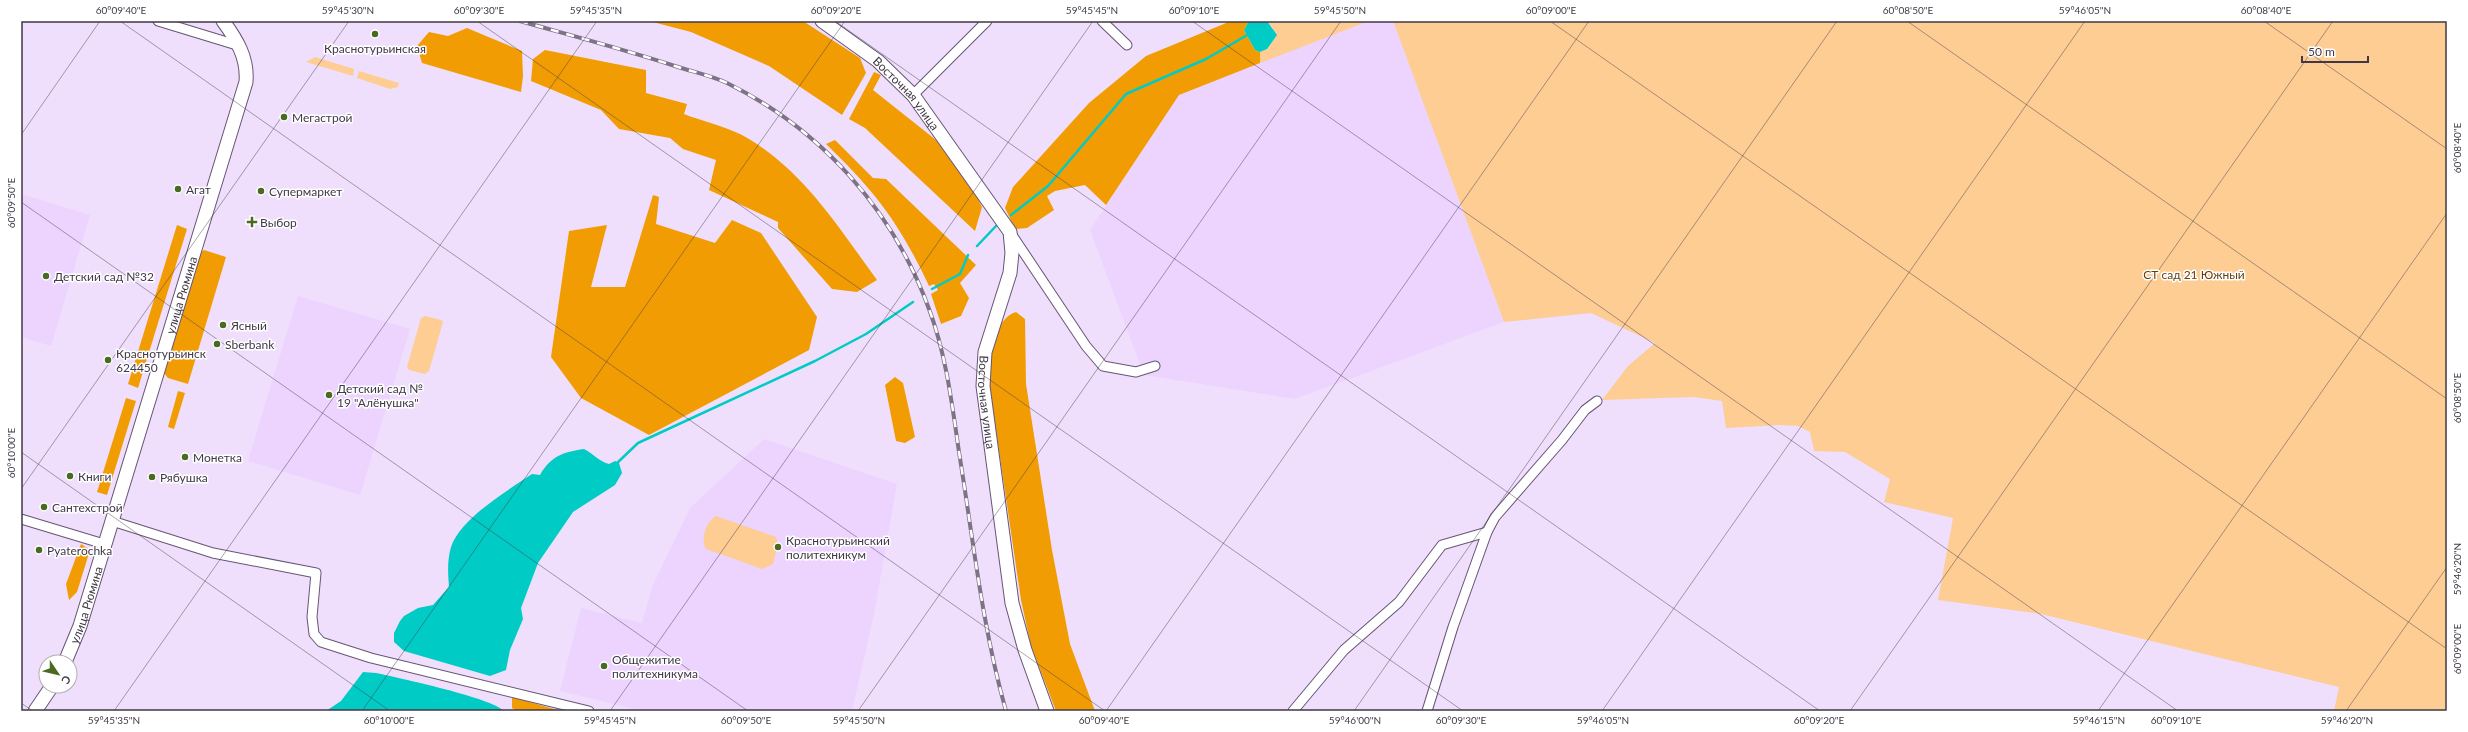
<svg xmlns="http://www.w3.org/2000/svg" width="2468" height="732" viewBox="0 0 2468 732" font-family="Lato,sans-serif">
<style>
.built{fill:#ecd4ff}
.green{fill:#fdcd94}
.forest{fill:#f29c03}
.water{fill:#00cbc4}
.lines{fill:none;stroke-linecap:round;stroke-linejoin:round}
.stream{stroke:#00cbc4;stroke-width:2.5}
.street-casing{stroke:#665573;stroke-width:11}
.secondary-casing{stroke:#665573;stroke-width:15}
.street{stroke:#fff;stroke-width:9}
.secondary{stroke:#fff;stroke-width:13}
.rail-casing{stroke:#7e7386;stroke-width:4}
.rail{stroke:#fff;stroke-width:2.5;stroke-dasharray:8;stroke-linecap:butt}
.ticks{fill:none;stroke:#403846;stroke-width:1;stroke-opacity:0.45}
.poi-dot{fill:#496a20;stroke:#fff;stroke-width:1.5}
.labels{text-anchor:middle;dominant-baseline:central;stroke-width:3;stroke-linejoin:round;paint-order:stroke}
.poi-label{font-size:12px;fill:#403846;stroke:#fff;text-anchor:start}
.street-label{font-size:12px;fill:#403846;stroke:#fff}
.park-label{font-size:12px;fill:#62400f;stroke:#fff}
.neatline{fill:none;stroke:#403846;stroke-width:1.5}
.ticks-label{font-size:10px;text-anchor:middle;fill:#403846}
</style>
<rect width="100%" height="100%" fill="#efdffc"/>
<!-- built -->
<g class="built">
<path d="M1369,21H1393L1504,322L1295,399L1144,375L1090,230L1179,94Z"/>
<path d="M21,194L90,215L51,346L21,337Z"/>
<path d="M298,296L410,329L360,495L248,461Z"/>
<path d="M764,439L897,484L874,614L852,711H643L560,691L581,608L642,623L652,587L690,508Z"/>
</g>
<!-- green -->
<g class="green">
<path d="M1267,21H1369L1260,63V52L1267,49L1273,28Z"/>
<path d="M1393,21H2447V711H2334L2339,687L2041,614L1938,600L1953,518L1884,502L1890,479L1845,452L1814,451L1810,432L1798,426L1781,425L1726,428L1722,401L1694,397L1602,400L1628,366L1655,343L1591,313L1504,322Z"/>
<path d="M315,57L354,69L353,76L306,62Z"/>
<path d="M359,71L399,83L398,87L390,89L357,78Z"/>
<path d="M425,316L441,320L443,322L429,371L425,374L409,370L407,367L421,318Z"/>
<path d="M716,516L776,537L778,544L773,564L762,569L706,549C700,540 706,521 716,516Z"/>
</g>
<!-- forest -->
<g class="forest">
<path d="M649,21H803L860,58L866,73L842,115L769,66L691,32Z"/>
<path d="M1231,21H1249L1244,30L1255,50L1260,52V63L1179,95L1106,205L1085,185L1055,191L1047,196L1054,210L1027,228L1015,229L1005,208L1013,187L1089,103L1146,56Z"/>
<path d="M467,28L522,51L523,76L521,92L422,63L417,46L429,32L448,36Z"/>
<path d="M545,50L646,70V93L687,104L684,114C704,122 730,127 749,139C805,173 839,228 877,280L857,292L832,289L778,228V222L709,190L716,160L683,149L670,138L619,129L601,110L531,81L533,59Z"/>
<path d="M874,72L881,75L873,90L936,140L976,195L982,207L975,231L865,128L849,119Z"/>
<path d="M835,140L873,178L886,179L976,265L960,283L969,298L961,316L941,324L931,294L938,290L934,284L929,286C900,224 875,191 826,144Z"/>
<path d="M653,195L659,197L656,224L715,243L732,220L761,233L817,317L809,350L649,435L581,398L551,357L569,231L607,225L591,287H625Z"/>
<path d="M177,225L187,229L138,388L128,384Z"/>
<path d="M204,250L226,257L188,384L168,378L164,373L200,253Z"/>
<path d="M1016,312L1025,319L1026,384L1052,550L1070,644L1095,711H1056L1031,646L1021,600L988,376C991,356 994,318 1016,312Z"/>
<path d="M895,377L903,383L915,437L905,443L896,441L885,385Z"/>
<path d="M178,391L185,393L174,429L168,427Z"/>
<path d="M126,398L136,401L107,495L97,492Z"/>
<path d="M81,544L90,550L77,592L69,600L66,584Z"/>
<path d="M512,697L561,711H517L512,708Z"/>
</g>
<!-- water -->
<g class="water">
<path d="M1249,21H1267L1277,35L1267,49L1260,52L1255,50L1244,30Z"/>
<path d="M584,449C594,454 598,461 609,464L615,461L619,463L622,473L615,485L573,512L538,563L521,608L523,619L510,650L506,670L490,676L404,651L394,642V633L400,621L404,616L418,608L433,605L449,587C448,573 447,561 451,547C461,518 507,491 532,474L540,475C551,456 563,452 584,449Z"/>
<path d="M363,672L376,673C399,678 492,698 504,711H326L341,701Z"/>
</g>
<g class="lines">
<!-- stream -->
<g class="stream">
<path d="M1011,215L1048,186L1126,94L1206,59L1249,34"/>
<path d="M977,246L996,226"/>
<path d="M932,289L960,274L968,255"/>
<path d="M616,464L638,443L815,361L866,334L913,302"/>
</g>
<defs>
<g id="street">
<path d="M158,21L240,46"/>
<path d="M1102,21L1127,45"/>
<path d="M913,95L987,21"/>
<path d="M1012,235L1086,346L1103,366L1136,372L1155,366"/>
<path d="M21,519L104,544"/>
<path d="M112,521L213,553L316,573L312,617L314,634L321,642L371,658L589,711"/>
<path d="M1293,711L1344,650L1399,602L1442,545L1487,532"/>
<path d="M1427,711L1453,627L1487,532L1495,517L1562,440L1585,410L1597,401"/>
</g>
<g id="secondary">
<path id="s1" d="M822,21L878,61L913,95L1010,232L1012,253L1010,273L985,352L983,386L1012,603L1025,650L1047,711"/>
<path id="s2" d="M65,662L80,626L246,82C248,58 237,40 223,21"/>
<path d="M35,711L52,686"/>
</g>
</defs>
<!-- street casing -->
<use href="#street" class="street-casing"/>
<!-- secondary casing -->
<use href="#secondary" class="secondary-casing"/>
<!-- street -->
<use href="#street" class="street"/>
<!-- secondary -->
<use href="#secondary" class="secondary"/>
<defs>
<path id="rail" d="M520,21C573,36 626,50 678,67C694,72 712,76 727,83C822,130 893,210 929,309C946,354 952,404 959,452C973,538 982,626 1006,711"/>
</defs>
<!-- rail casing -->
<use href="#rail" class="rail-casing"/>
<!-- rail -->
<use href="#rail" class="rail"/>
</g>
<!-- ticks -->
<path class="ticks" d="M120,21L1105,711M477,21L1463,711M835,21L1820,711M1192,21L2178,711M1550,21L2447,649M1907,21L2447,399M2264,21L2447,149M21,135L100,21M21,202L748,711M21,452L390,711M21,489L349,21M21,703L33,711M114,711L597,21M362,711L845,21M610,711L1093,21M858,711L1341,21M1106,711L1589,21M1354,711L1837,21M1602,711L2085,21M1850,711L2333,21M2098,711L2447,213M2346,711L2447,567"/>
<!-- markers -->
<g class="poi-dot">
<circle cx="375" cy="34" r="4"/>
<circle cx="284" cy="117" r="4"/>
<circle cx="178" cy="189" r="4"/>
<circle cx="261" cy="191" r="4"/>
<path d="M250 216h4v4h4v4h-4v4h-4v-4h-4v-4h4z"/>
<circle cx="46" cy="276" r="4"/>
<circle cx="223" cy="325" r="4"/>
<circle cx="217" cy="344" r="4"/>
<circle cx="108" cy="360" r="4"/>
<circle cx="329" cy="395" r="4"/>
<circle cx="185" cy="457" r="4"/>
<circle cx="70" cy="476" r="4"/>
<circle cx="152" cy="477" r="4"/>
<circle cx="44" cy="507" r="4"/>
<circle cx="778" cy="547" r="4"/>
<circle cx="39" cy="550" r="4"/>
<circle cx="604" cy="666" r="4"/>
</g>
<g class="labels">
<!-- poi labels -->
<g class="poi-label">
<text x="375" y="48" text-anchor="middle">Краснотурьинская</text>
<text x="292" y="117">Мегастрой</text>
<text x="186" y="189">Агат</text>
<text x="269" y="191">Супермаркет</text>
<text x="260" y="222">Выбор</text>
<text x="54" y="276">Детский сад №32</text>
<text x="231" y="325">Ясный</text>
<text x="225" y="344">Sberbank</text>
<text x="116" y="353">Краснотурьинск<tspan x="116" dy="14">624450</tspan></text>
<text x="337" y="388">Детский сад №<tspan x="337" dy="14">19 "Алёнушка"</tspan></text>
<text x="193" y="457">Монетка</text>
<text x="78" y="476">Книги</text>
<text x="160" y="477">Рябушка</text>
<text x="52" y="507">Сантехстрой</text>
<text x="786" y="540">Краснотурьинский<tspan x="786" dy="14">политехникум</tspan></text>
<text x="47" y="550">Pyaterochka</text>
<text x="612" y="659">Общежитие<tspan x="612" dy="14">политехникума</tspan></text>
</g>
<!-- street labels -->
<g class="street-label">
<text stroke="none"><textPath href="#s1" startOffset="112">Восточная улица</textPath></text>
<text stroke="none"><textPath href="#s2" startOffset="385">улица Рюмина</textPath></text>
<text stroke="none"><textPath href="#s1" startOffset="460">Восточная улица</textPath></text>
<text stroke="none"><textPath href="#s2" startOffset="61">улица Рюмина</textPath></text>
</g>
<!-- park labels -->
<g class="park-label">
<text x="2194" y="274">СТ сад 21 Южный</text>
</g>
</g>
<!-- border -->
<rect width="2468" height="732" fill="none" stroke="#ffffff" stroke-width="44"/>
<!-- north arrow -->
<g transform="translate(58 674) rotate(125)"><circle r="19" fill="#ffffff" stroke="#b3afb5"/>
<path d="M0-3L7 15L0 10L-7 15Z" fill="#496a20"/>
<text y="-6" font-size="11" font-weight="bold" text-anchor="middle" fill="#403846">С</text>
</g>
<!-- scale -->
<path d="M2302 56v6h66v-6" fill="none" stroke="#403846" stroke-width="2"/>
<text x="2308" y="56" font-size="12" fill="#403846" stroke="#ffffff" stroke-width="3" paint-order="stroke">50 m</text>
<rect x="22" y="22" width="2424" height="688" class="neatline"/>
<g class="ticks-label">
<text x="121" y="14">60°09'40"E</text>
<text x="348" y="14">59°45'30"N</text>
<text x="479" y="14">60°09'30"E</text>
<text x="596" y="14">59°45'35"N</text>
<text x="836" y="14">60°09'20"E</text>
<text x="1092" y="14">59°45'45"N</text>
<text x="1194" y="14">60°09'10"E</text>
<text x="1340" y="14">59°45'50"N</text>
<text x="1551" y="14">60°09'00"E</text>
<text x="1908" y="14">60°08'50"E</text>
<text x="2085" y="14">59°46'05"N</text>
<text x="2266" y="14">60°08'40"E</text>
<text transform="translate(2457 148) rotate(-90)" y="4">60°08'40"E</text>
<text transform="translate(11 203) rotate(-90)" y="4">60°09'50"E</text>
<text transform="translate(2457 398) rotate(-90)" y="4">60°08'50"E</text>
<text transform="translate(11 453) rotate(-90)" y="4">60°10'00"E</text>
<text transform="translate(2457 569) rotate(-90)" y="4">59°46'20"N</text>
<text transform="translate(2457 649) rotate(-90)" y="4">60°09'00"E</text>
<text x="114" y="724">59°45'35"N</text>
<text x="389" y="724">60°10'00"E</text>
<text x="610" y="724">59°45'45"N</text>
<text x="746" y="724">60°09'50"E</text>
<text x="859" y="724">59°45'50"N</text>
<text x="1104" y="724">60°09'40"E</text>
<text x="1355" y="724">59°46'00"N</text>
<text x="1461" y="724">60°09'30"E</text>
<text x="1603" y="724">59°46'05"N</text>
<text x="1819" y="724">60°09'20"E</text>
<text x="2099" y="724">59°46'15"N</text>
<text x="2176" y="724">60°09'10"E</text>
<text x="2347" y="724">59°46'20"N</text>
</g>
</svg>
